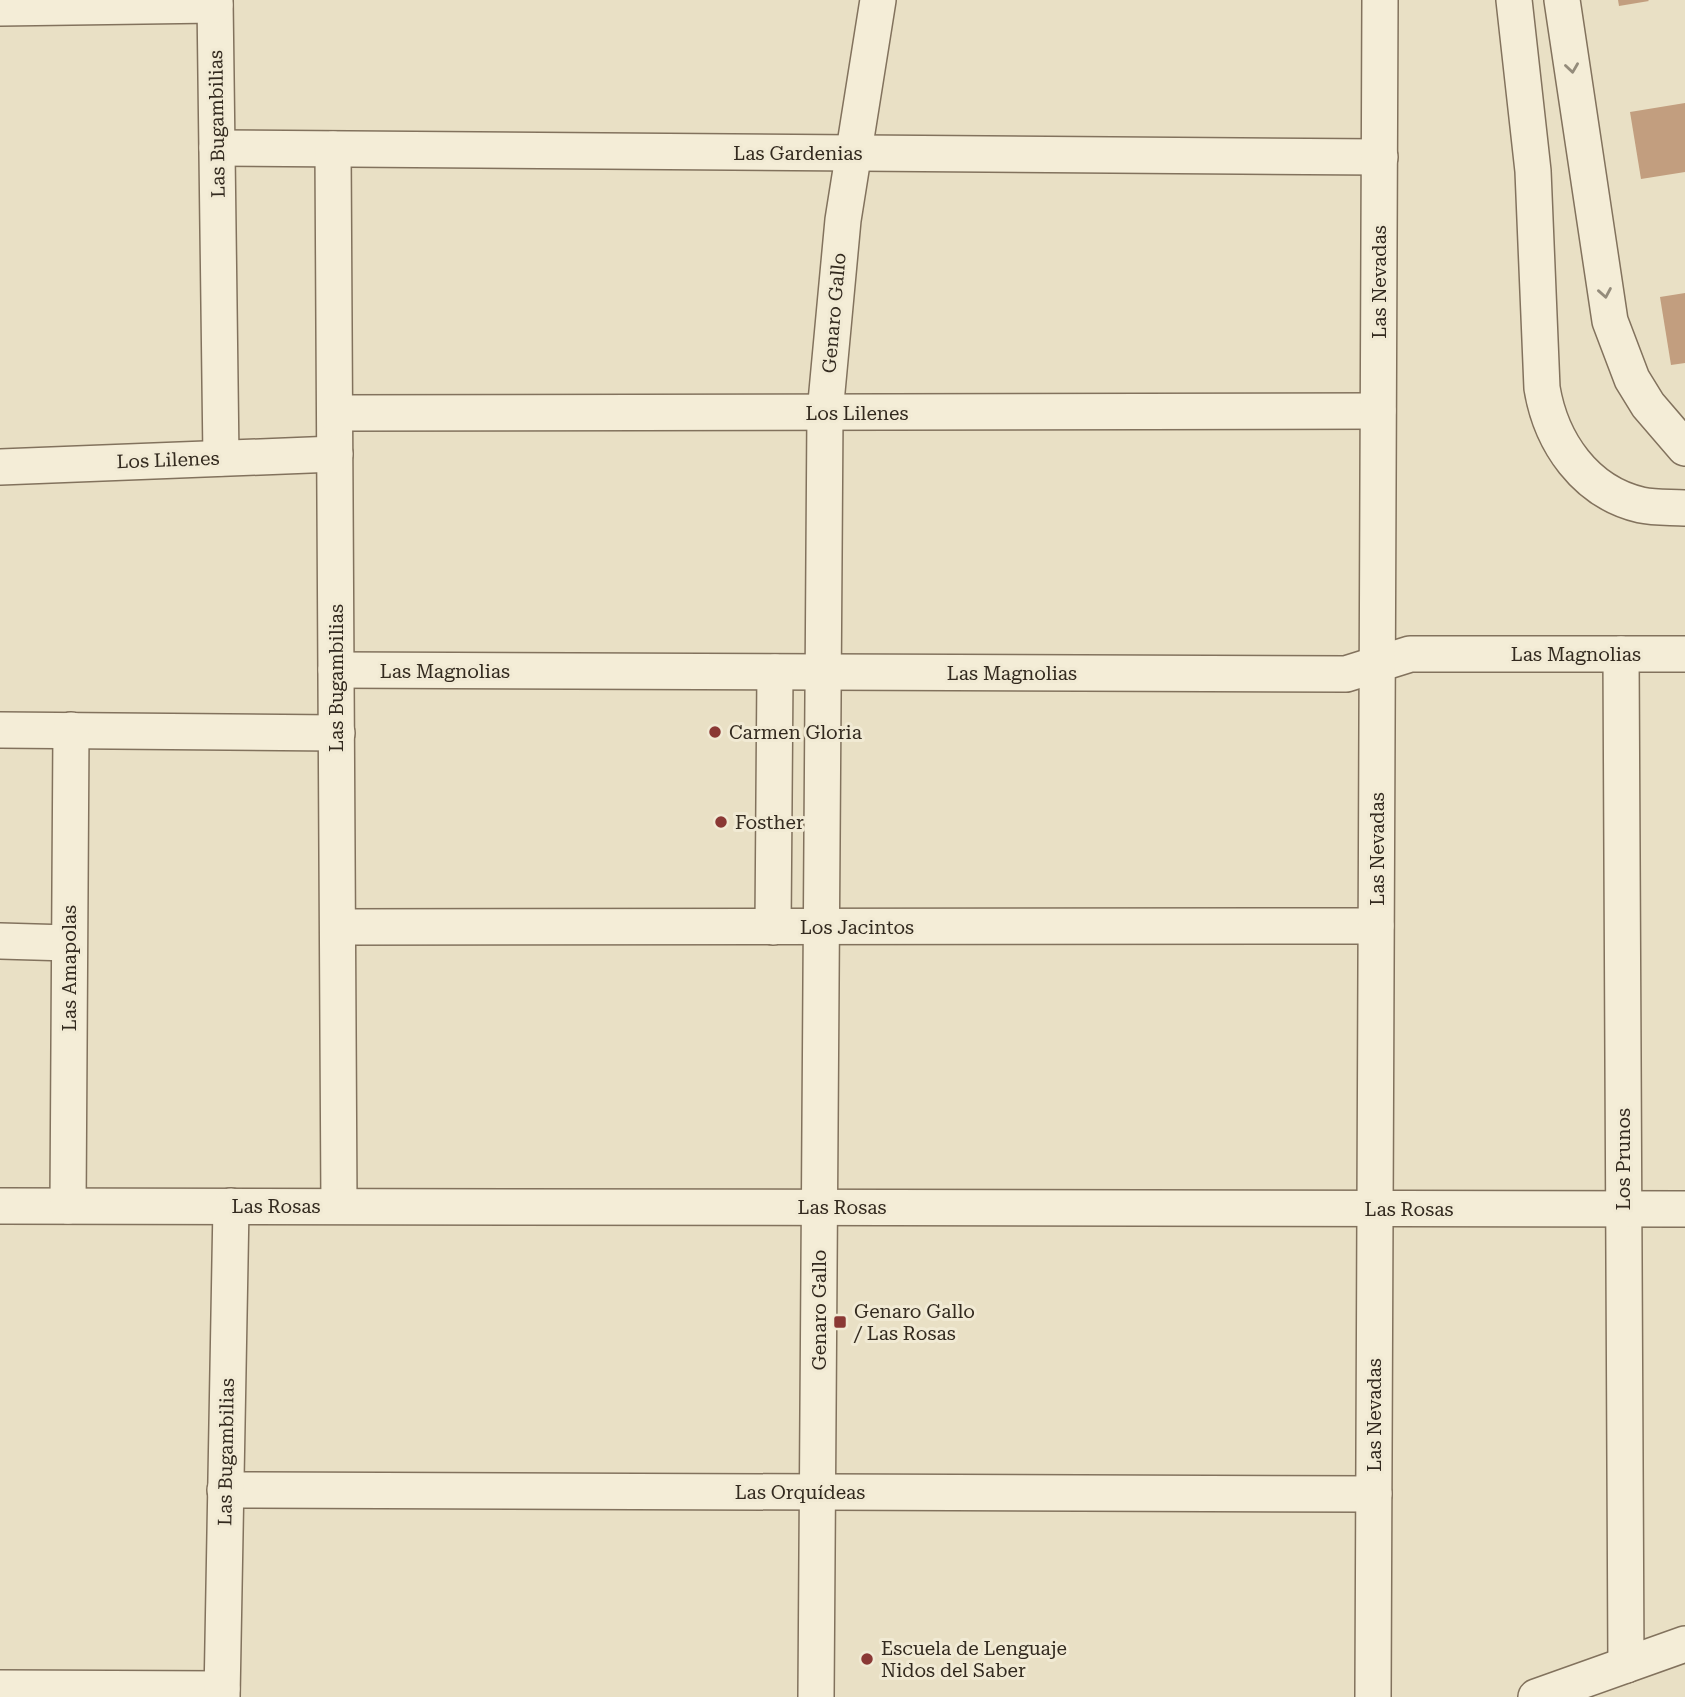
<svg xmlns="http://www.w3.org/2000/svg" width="1685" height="1697" viewBox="0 0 1685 1697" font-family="'Roboto Serif',serif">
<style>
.building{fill:#c29e7f}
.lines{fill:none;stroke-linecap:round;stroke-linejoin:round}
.minor-casing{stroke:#82725d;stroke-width:38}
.minor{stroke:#f4edd7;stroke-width:35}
.oneway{stroke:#948c7b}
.poi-dot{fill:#8a3834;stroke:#f1ead4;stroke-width:2.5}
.labels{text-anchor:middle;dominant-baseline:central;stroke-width:6;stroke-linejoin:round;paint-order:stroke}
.street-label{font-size:19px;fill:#332a1f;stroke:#f1ead4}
.poi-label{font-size:19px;fill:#332a1f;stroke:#f1ead4;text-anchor:start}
</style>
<rect width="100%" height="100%" fill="#e9e0c5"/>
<!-- building -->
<g class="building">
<path d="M1618,0H1648L1649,1L1619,6Z"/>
<path d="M1685,103V172L1641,179L1630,112Z"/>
<path d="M1685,293V363L1671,365L1660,297Z"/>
</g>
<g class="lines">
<defs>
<g id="minor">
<path d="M215,0L221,458"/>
<path d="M1514,0L1533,171L1542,388C1551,442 1585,492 1641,505C1655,508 1671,507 1685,508"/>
<path d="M1562,0L1610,321L1632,379L1648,405L1685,448"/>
<path d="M0,8L215,5"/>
<path d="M217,148L1380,157"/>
<path d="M333,149L339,1206"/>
<path d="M335,413L1378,411"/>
<path d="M0,467L335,454"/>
<path d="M1621,654L1626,1665"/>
<path d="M336,670L1346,674L1410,654H1685"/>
<path d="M0,730L337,733"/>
<path d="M338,927L1376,926"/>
<path d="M773,927L775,672"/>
<path d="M0,941L69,943"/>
<path d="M0,1206L1685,1209"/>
<path d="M68,1206L71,730"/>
<path d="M225,1490L1374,1494"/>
<path d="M0,1688L222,1689"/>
<path d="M222,1697L231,1206"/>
<path d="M816,1697L825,413L843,220L878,0"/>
<path d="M1373,1697L1380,0"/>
<path d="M1536,1697L1685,1644"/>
</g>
</defs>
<!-- minor casing -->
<use href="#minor" class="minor-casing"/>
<!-- minor -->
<use href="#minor" class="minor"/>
</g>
<!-- one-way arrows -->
<defs><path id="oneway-chevron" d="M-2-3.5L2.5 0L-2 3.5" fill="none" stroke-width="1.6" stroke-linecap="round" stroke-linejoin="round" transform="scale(1.75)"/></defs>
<g class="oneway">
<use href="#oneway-chevron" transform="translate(1572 68) rotate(82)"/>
<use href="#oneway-chevron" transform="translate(1605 293) rotate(80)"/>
</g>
<!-- markers -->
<g class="poi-dot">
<circle cx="715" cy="732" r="7"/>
<circle cx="721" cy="822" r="7"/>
<rect x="833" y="1315" width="14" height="14" rx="3.5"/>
<circle cx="867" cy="1659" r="7"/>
</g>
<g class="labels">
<!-- street labels -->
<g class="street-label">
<text transform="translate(217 124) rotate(-91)">Las Bugambilias</text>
<text x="798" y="153">Las Gardenias</text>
<text transform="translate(1379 282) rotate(-90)">Las Nevadas</text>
<text transform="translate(834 313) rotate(-85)">Genaro Gallo</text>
<text x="857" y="413">Los Lilenes</text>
<text transform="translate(168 460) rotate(-2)">Los Lilenes</text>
<text x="1576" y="654">Las Magnolias</text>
<text x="445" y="671">Las Magnolias</text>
<text x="1012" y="673">Las Magnolias</text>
<text transform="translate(336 678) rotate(-90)">Las Bugambilias</text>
<text transform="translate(1377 849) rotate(-90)">Las Nevadas</text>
<text x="857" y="927">Los Jacintos</text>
<text transform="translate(69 968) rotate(-90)">Las Amapolas</text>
<text transform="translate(1623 1159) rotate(-90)">Los Prunos</text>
<text x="276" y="1206">Las Rosas</text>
<text x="842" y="1207">Las Rosas</text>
<text x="1409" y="1209">Las Rosas</text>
<text transform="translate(819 1310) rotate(-90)">Genaro Gallo</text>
<text transform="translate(1374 1415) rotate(-90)">Las Nevadas</text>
<text transform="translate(226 1452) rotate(-89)">Las Bugambilias</text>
<text x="800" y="1492">Las Orquídeas</text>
</g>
<!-- poi labels -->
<g class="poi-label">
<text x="729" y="732">Carmen Gloria</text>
<text x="735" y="822">Fosther</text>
<text x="854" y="1311">Genaro Gallo<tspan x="854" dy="22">/ Las Rosas</tspan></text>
<text x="881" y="1648">Escuela de Lenguaje<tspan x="881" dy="22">Nidos del Saber</tspan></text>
</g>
</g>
</svg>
